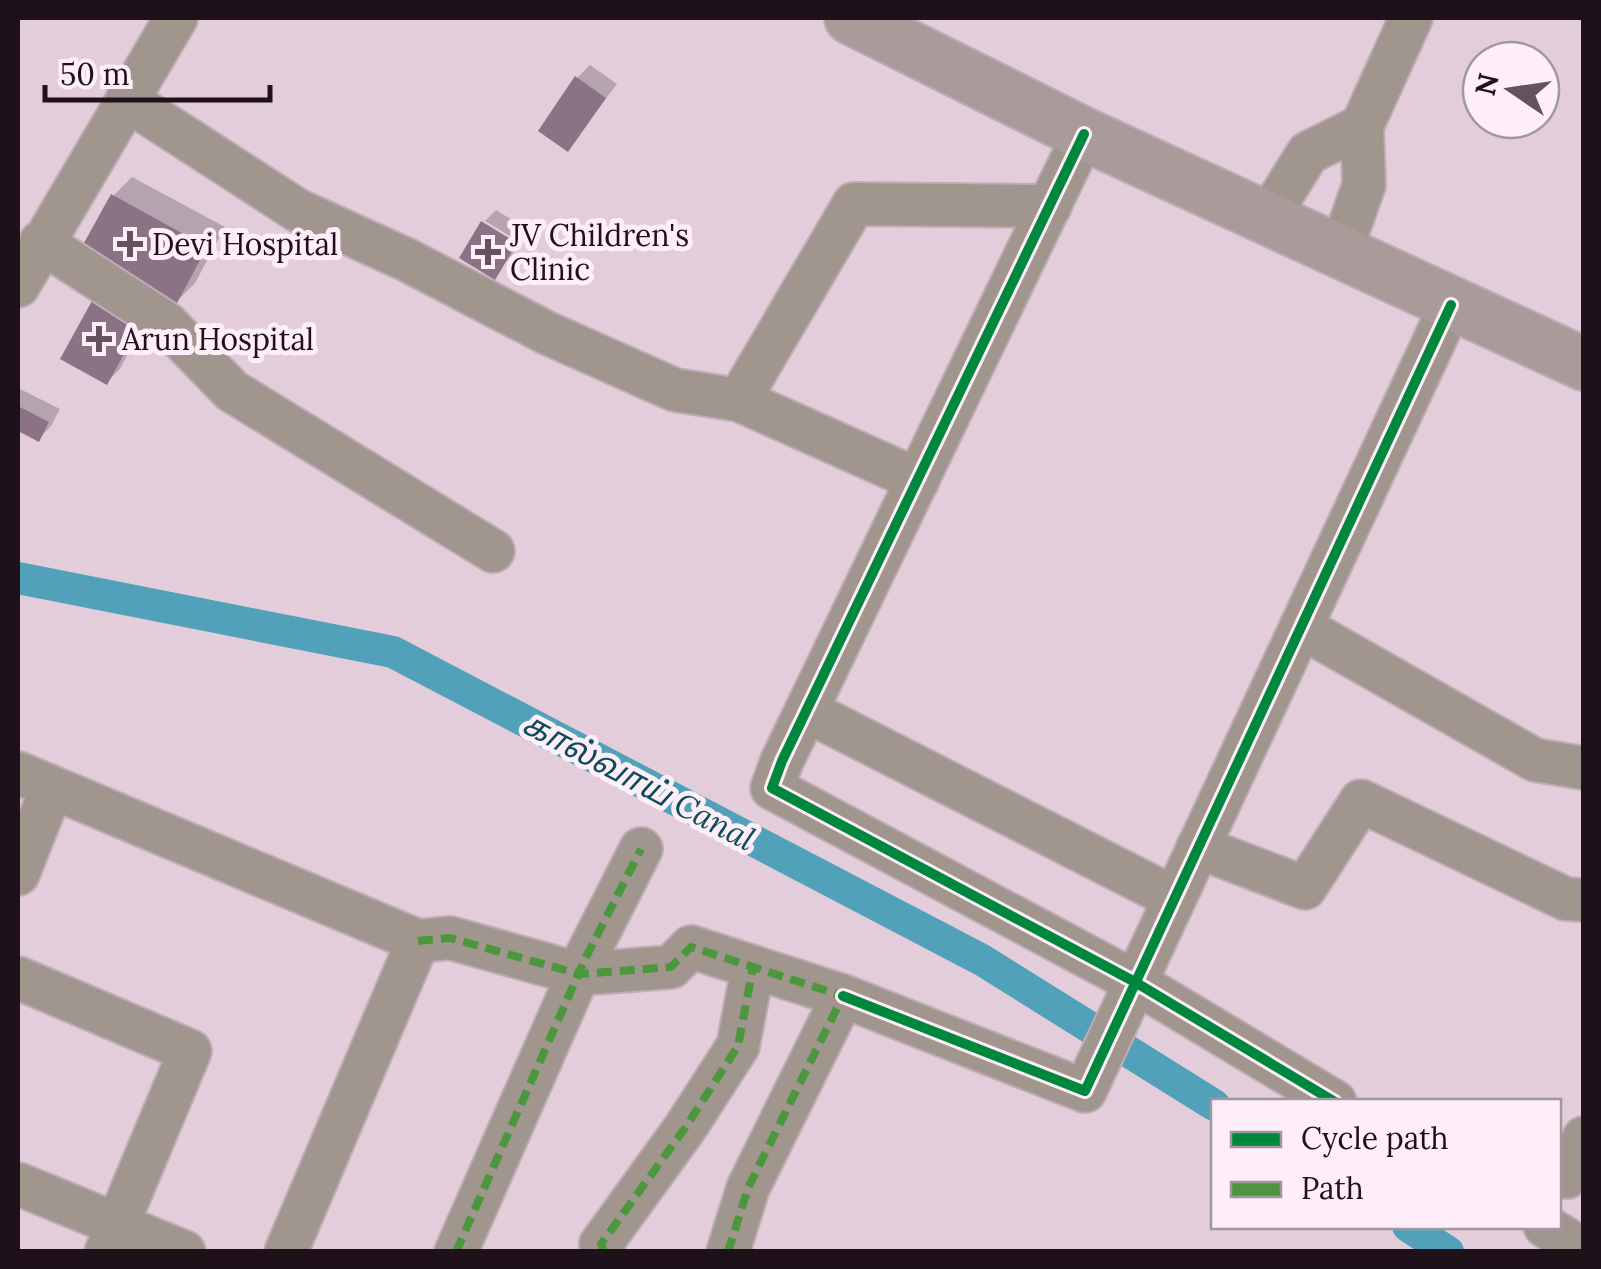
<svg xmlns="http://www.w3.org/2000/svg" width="1601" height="1269" viewBox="0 0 1601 1269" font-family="Lora,'Noto Sans Tamil',serif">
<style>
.shadow{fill:#0003}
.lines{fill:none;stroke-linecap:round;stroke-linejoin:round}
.canal{stroke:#50a1b9;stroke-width:32}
.building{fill:#8c7285}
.minor-casing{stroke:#beadb7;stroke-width:46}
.major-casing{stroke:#beadb7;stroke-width:56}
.minor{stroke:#a1968d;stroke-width:42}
.major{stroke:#a89b9a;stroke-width:52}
.quiet{stroke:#4c973e;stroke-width:8;stroke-dasharray:15 8;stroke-linecap:butt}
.cycleway-casing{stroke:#fdeef8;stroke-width:16}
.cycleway{stroke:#00873e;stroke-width:10}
.poi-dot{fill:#63535e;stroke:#fdeef8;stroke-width:4}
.labels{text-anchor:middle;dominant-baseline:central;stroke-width:10;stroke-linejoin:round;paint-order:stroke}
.poi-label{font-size:30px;fill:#1e111a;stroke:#fdeef8;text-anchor:start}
.water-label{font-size:32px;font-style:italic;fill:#0c4b5b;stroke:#fdeef8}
</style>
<rect width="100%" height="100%" fill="#e3cddb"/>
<!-- shadow -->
<g class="shadow">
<path d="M590,65L617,84L568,149L577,78Z"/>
<path d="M132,177L225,227L195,283L176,302L113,196Z"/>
<path d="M496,210L528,230L520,242L485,221Z"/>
<path d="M483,225L518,247L494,277Z"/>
<path d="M150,312L120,369L107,382L63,358Z"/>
<path d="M18,388L60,409L51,426L39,439L18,428Z"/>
</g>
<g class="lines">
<!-- canal -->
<g class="canal">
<path d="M18,578L393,652L982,960L1214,1105"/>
<path d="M1408,1226L1448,1252"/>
</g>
</g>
<!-- building -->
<g class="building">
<path d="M575,76L606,98L568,152L538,131Z"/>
<path d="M111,194L207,247L176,305L79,252Z"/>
<path d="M481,221L517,243L495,280L459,258Z"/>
<path d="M93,299L140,325L107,385L60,359Z"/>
<path d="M18,406L49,422L39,442L18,431Z"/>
</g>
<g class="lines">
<defs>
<g id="minor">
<path d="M127,100L297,210L407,260L547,333L675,390L739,400L918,480"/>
<path d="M1362,126L1411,18"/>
<path d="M1084,134L782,761L772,788L1135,982L1335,1102"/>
<path d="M1267,219L1308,153L1362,126L1364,185L1340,253"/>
<path d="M41,242L166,323L232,391L493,551"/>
<path d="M18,286L176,18"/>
<path d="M739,400L854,204L1050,206"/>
<path d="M1301,627L1535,760L1584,768"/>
<path d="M807,711L1174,898"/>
<path d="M18,773L418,941L286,1252"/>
<path d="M1198,847L1305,888L1361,801L1566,899L1584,900"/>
<path d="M18,874L52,788"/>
<path d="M418,941L450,938L579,974L671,967L691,947L843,996L748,1188L728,1252"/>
<path d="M18,978L190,1051L106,1252"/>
<path d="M843,996L1085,1091L1451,305"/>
<path d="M1567,1177L1584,1138"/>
<path d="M18,1184L184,1252"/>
<path d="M1545,1226L1584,1250"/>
<path d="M456,1252L585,959L641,849"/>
<path d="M604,1252L601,1244L685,1128L738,1046L753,967"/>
</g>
<path id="major" d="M851,18L1084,134L1584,364"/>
</defs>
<!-- minor casing -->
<use href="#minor" class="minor-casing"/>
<!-- major casing -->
<use href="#major" class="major-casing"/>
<!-- minor -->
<use href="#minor" class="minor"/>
<!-- major -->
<use href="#major" class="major"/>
<!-- quiet -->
<g class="quiet">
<path d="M418,941L450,938L579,974L671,967L691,947L843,996L748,1188L728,1252"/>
<path d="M456,1252L585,959L641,849"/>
<path d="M604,1252L601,1244L685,1128L738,1046L753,967"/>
</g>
<defs>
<g id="cycleway">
<path d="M1084,134L782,761L772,788L1135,982L1335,1102"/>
<path d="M843,996L1085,1091L1451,305"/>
</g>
</defs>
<!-- cycleway casing -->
<use href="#cycleway" class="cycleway-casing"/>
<!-- cycleway -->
<use href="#cycleway" class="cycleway"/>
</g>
<!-- markers -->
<g class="poi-dot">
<path d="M125 229h10v10h10v10h-10v10h-10v-10h-10v-10h10z"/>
<path d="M483 237h10v10h10v10h-10v10h-10v-10h-10v-10h10z"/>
<path d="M94 324h10v10h10v10h-10v10h-10v-10h-10v-10h10z"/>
</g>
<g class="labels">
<!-- poi labels -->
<g class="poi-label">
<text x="510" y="235">JV Children's<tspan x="510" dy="34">Clinic</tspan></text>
<text x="152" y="244">Devi Hospital</text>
<text x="122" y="339">Arun Hospital</text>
</g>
<!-- water labels -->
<g class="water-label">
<text transform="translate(639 781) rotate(28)">கால்வாய் Canal</text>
</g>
</g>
<!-- border -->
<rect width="1601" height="1269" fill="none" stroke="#1e111a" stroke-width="40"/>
<!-- legend -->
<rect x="1211" y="1099" width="350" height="130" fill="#fdeef8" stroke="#a4969f" stroke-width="2.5"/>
<rect x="1231" y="1132" width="50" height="15" fill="#00873e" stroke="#a4969f" stroke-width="2.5"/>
<text x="1301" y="1149" font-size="30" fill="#1e111a">Cycle path</text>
<rect x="1231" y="1182" width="50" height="15" fill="#4c973e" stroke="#a4969f" stroke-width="2.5"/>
<text x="1301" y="1199" font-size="30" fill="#1e111a">Path</text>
<!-- north arrow -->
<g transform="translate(1511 90) rotate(283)"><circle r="48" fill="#fdeef8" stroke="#a4969f" stroke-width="2.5"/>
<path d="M0-8L18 38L0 25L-18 38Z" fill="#63535e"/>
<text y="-15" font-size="28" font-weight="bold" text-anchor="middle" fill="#1e111a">N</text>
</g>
<!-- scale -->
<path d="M45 85v15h225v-15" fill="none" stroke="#1e111a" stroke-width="5"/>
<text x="60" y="85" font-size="30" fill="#1e111a" stroke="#fdeef8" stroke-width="8" paint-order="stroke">50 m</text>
</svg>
